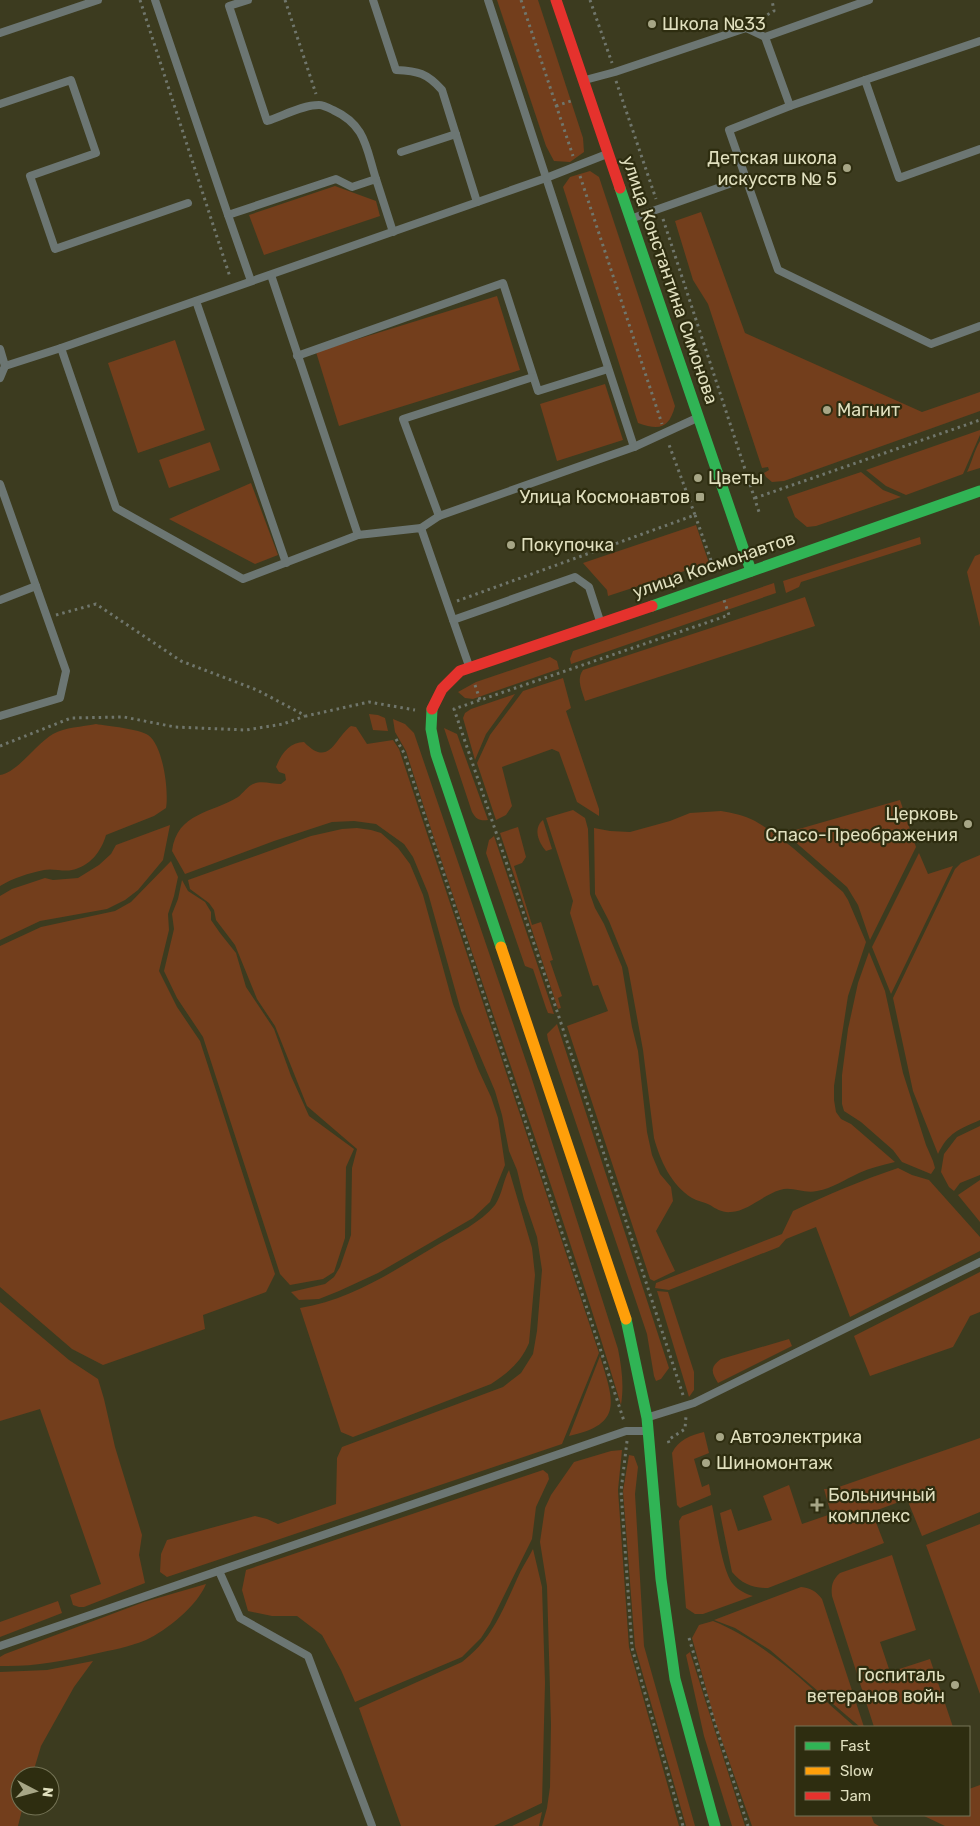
<svg xmlns="http://www.w3.org/2000/svg" width="980" height="1826" viewBox="0 0 980 1826" font-family="Rubik,sans-serif">
<style>
.green{fill:#733e1c}
.lines{fill:none;stroke-linecap:round;stroke-linejoin:round}
.path{stroke:#70766c;stroke-width:3;stroke-dasharray:2.5 4;stroke-linecap:butt}
.lane{stroke:#6c7673;stroke-width:8}
.fast{stroke:#30b455;stroke-width:11}
.slow{stroke:#ff9f0a;stroke-width:11}
.jam{stroke:#e5322d;stroke-width:11}
.poi-dot{fill:#a7a686;stroke:#2e2d10;stroke-width:2}
.labels{text-anchor:middle;dominant-baseline:central;stroke-width:4.5;stroke-linejoin:round;paint-order:stroke}
.poi-label{font-size:18px;fill:#e0dfbe;stroke:#2e2d10;text-anchor:start}
.street-label{font-size:18px;fill:#e0dfbe;stroke:#2e2d10}
</style>
<rect width="100%" height="100%" fill="#3c3b1f"/>
<!-- green -->
<g class="green">
<path d="M497,0H538L583,138L584,152L570,162L554,161L546,146Z"/>
<path d="M590,171L599,177L675,406C669,428 660,431 638,423L563,187L570,177Z"/>
<path d="M335,186L376,201L380,216L264,255L249,215Z"/>
<path d="M701,212L745,333L922,412L980,392V411L784,481L772,482L766,477L764,473L769,470L768,467L762,468L708,304L693,280L675,221Z"/>
<path d="M497,296L520,370L339,426L316,352Z"/>
<path d="M175,340L205,430L138,453L108,363Z"/>
<path d="M605,384L623,440L557,461L540,404Z"/>
<path d="M980,430V435L963,474L906,495L886,486L866,470Z"/>
<path d="M980,441V468L967,472C972,462 974,451 980,441Z"/>
<path d="M210,442L220,470L169,488L159,460Z"/>
<path d="M861,472L883,490L901,497L816,526L807,527L795,517L787,497Z"/>
<path d="M251,483L278,555L255,564L169,519Z"/>
<path d="M696,525L709,563L608,596L607,590L583,563Z"/>
<path d="M920,537L921,544L801,582L799,587L786,593L783,581Z"/>
<path d="M980,554V627L967,572L975,556Z"/>
<path d="M774,583L776,593L571,664L570,659L573,651Z"/>
<path d="M805,597L815,626L585,701C582,690 576,680 583,670Z"/>
<path d="M550,657L557,661L559,669L473,699L465,698L458,692L476,682Z"/>
<path d="M563,678L571,708L566,711L599,809V816L577,802L559,752L552,749L502,767L512,806L506,815L496,820L477,763L490,735L523,691Z"/>
<path d="M515,694L486,734L475,760L463,718L465,713L471,709Z"/>
<path d="M369,714L378,715L385,718L388,731L373,730Z"/>
<path d="M393,719L405,724L414,733L530,1073L618,1349C622,1369 624,1386 621,1405C555,1185 475,970 406,751L395,732Z"/>
<path d="M96,724C107,726 140,729 148,735C163,745 169,791 166,808L154,816L106,835C101,852 90,866 72,870C63,872 53,868 44,870C29,873 13,878 0,886V775C17,773 37,743 53,734C65,727 82,727 96,724Z"/>
<path d="M351,726L356,727L367,744L393,740L399,749L599,1353L562,1444L167,1577L160,1572L161,1554L167,1540L255,1516L267,1519L278,1524L336,1504L337,1458L342,1447L503,1387L521,1373L533,1354L537,1331L542,1270L537,1237L524,1199L517,1170L509,1151L502,1115L495,1091L461,1011L428,893L413,857L404,844L376,824L354,821L332,822L274,841L185,874L172,851C177,812 213,813 238,797C243,793 248,786 253,784C261,780 272,784 281,784L286,780L285,774L279,772L276,767C281,754 290,742 304,742C330,769 335,737 351,726Z"/>
<path d="M444,728L457,734L488,820C479,821 476,819 472,812Z"/>
<path d="M900,800L916,847L870,940L858,905L847,887L785,833Z"/>
<path d="M573,810L585,818L588,829L590,894L595,908L604,924L622,967L632,1027L638,1051L647,1132L652,1155L660,1174L671,1187L673,1201L656,1231L675,1271L654,1281L650,1279L567,1026L608,1011L598,985L593,986L570,913L573,901L546,818Z"/>
<path d="M721,811C732,813 744,815 755,821C787,839 815,868 843,892L848,900L866,942L848,996L834,1086V1100L836,1112L841,1119L851,1124L895,1162C883,1165 870,1168 859,1173C844,1180 833,1188 817,1191C804,1194 792,1186 780,1190C763,1195 748,1211 731,1212C723,1213 716,1209 710,1205C704,1202 697,1201 692,1198C671,1185 660,1160 654,1138L643,1050L628,968L609,921L595,894L594,828L610,831L630,832L670,821L690,813Z"/>
<path d="M543,820L552,849L546,851C538,842 533,828 543,820Z"/>
<path d="M170,825L163,860L138,890L125,900L107,909L40,921L0,940V896L12,889L45,878L53,880L78,878L99,865L111,854L116,845Z"/>
<path d="M518,827L526,857L522,863L514,866L532,925L541,922L553,960L550,961L562,996L558,998L561,1008L558,1009L500,833Z"/>
<path d="M357,828L371,830L381,833L398,848L410,864L423,895L453,1004L478,1069L491,1097L498,1118L505,1165L490,1202L473,1218L378,1273L339,1291L319,1299L299,1300L291,1292L325,1284L334,1277L340,1267L351,1235L352,1168L357,1149L307,1106L275,1026L257,999L235,945L216,920L214,910L209,903L190,889L188,880L311,836L342,829Z"/>
<path d="M494,836L554,1014L548,1013L546,1008L533,969L525,966L486,853L489,840Z"/>
<path d="M919,853L928,874L953,866L891,994L872,947Z"/>
<path d="M980,855V1120C959,1129 948,1133 938,1154L913,1091L893,998L955,869L961,863Z"/>
<path d="M171,861L178,877L174,896L168,914L169,930L159,971L177,1007L200,1041L275,1274L266,1292L203,1315L205,1329L103,1365L72,1349L0,1287V946L41,927L115,911L131,902Z"/>
<path d="M182,880L188,891L205,902L211,912V920L220,933L236,953L246,987L274,1029L291,1076L309,1116L354,1149L346,1167L345,1238L334,1272L323,1279L290,1285L280,1274L203,1037L177,998L164,971L174,929L172,914L178,899Z"/>
<path d="M869,952L885,991L903,1073L926,1145L933,1161L935,1168L931,1174L902,1162L893,1150L861,1122L844,1111L842,1104V1075L848,1029L858,983Z"/>
<path d="M557,1024L669,1368L661,1379L656,1381L654,1376L647,1334L548,1040L547,1034Z"/>
<path d="M980,1126V1175L960,1183L954,1191L949,1187L941,1172L944,1154L957,1137Z"/>
<path d="M898,1168L912,1175L929,1180L980,1237V1251L850,1317L816,1227L786,1239L779,1247L669,1290L655,1288L656,1283L782,1234L793,1211C827,1195 862,1180 898,1168Z"/>
<path d="M509,1170L532,1248L535,1275L529,1343C521,1362 508,1373 491,1384L353,1437L341,1432L300,1308C351,1300 395,1270 439,1244C458,1233 480,1223 495,1205C502,1195 503,1181 509,1170Z"/>
<path d="M980,1180V1222L958,1195Z"/>
<path d="M980,1272V1312L970,1316L953,1347L870,1376L854,1336Z"/>
<path d="M657,1291L668,1292L694,1372V1390L689,1397Z"/>
<path d="M0,1302L69,1360L98,1379L104,1399L115,1447L142,1535L139,1555L145,1583L84,1607H79L73,1605L70,1595L101,1584L40,1409L0,1421Z"/>
<path d="M789,1339L792,1346L718,1383C711,1372 710,1367 721,1359Z"/>
<path d="M600,1356C613,1400 625,1424 569,1436Z"/>
<path d="M704,1432L709,1453L694,1459L702,1487L709,1484L711,1495L680,1508L677,1505L672,1453C678,1440 691,1435 704,1432Z"/>
<path d="M980,1438V1512L922,1536L907,1499L872,1512L884,1543L768,1588C753,1588 742,1584 732,1572L720,1513L731,1509L738,1531L772,1520L763,1496L789,1485L802,1524L831,1514L824,1489H833Z"/>
<path d="M622,1450L618,1490L629,1647L679,1826H542L547,1808L550,1787L551,1724L547,1586L540,1542L545,1508L551,1495L574,1462L611,1451Z"/>
<path d="M629,1455L634,1456L638,1467L635,1494L644,1646L695,1826H686L635,1647L623,1491Z"/>
<path d="M543,1470L548,1474L549,1479L536,1507L532,1539L490,1624L481,1638L462,1657L355,1702L341,1670L322,1635L297,1616H272L248,1611L242,1590L246,1570Z"/>
<path d="M712,1505C716,1523 722,1571 733,1584C738,1590 746,1594 753,1596L703,1614H695L686,1608L679,1521L682,1516Z"/>
<path d="M980,1524V1694L926,1545Z"/>
<path d="M533,1549L542,1587L545,1683L542,1803L494,1826H401L359,1708L462,1662C492,1639 502,1612 517,1579C521,1569 528,1559 533,1549Z"/>
<path d="M892,1555L916,1630L880,1642L890,1672L930,1659L953,1727H874L832,1596C831,1586 832,1580 840,1573Z"/>
<path d="M206,1584C197,1606 167,1630 146,1640C129,1647 112,1650 94,1654C63,1661 32,1667 0,1666V1657L5,1654L144,1602Z"/>
<path d="M801,1587C811,1588 816,1591 822,1599L864,1727H860L770,1650L735,1628L714,1620Z"/>
<path d="M58,1601L62,1613L0,1637V1622Z"/>
<path d="M713,1621C768,1643 811,1689 855,1727H796V1815H871L874,1823L879,1826H752L715,1721L692,1638L699,1625Z"/>
<path d="M690,1652L745,1826H732L704,1736L686,1655Z"/>
<path d="M93,1661L74,1687L41,1746L32,1776H20V1806H23L18,1826H0V1672L47,1670Z"/>
<path d="M980,1785V1826H945L922,1815H969V1789Z"/>
<path d="M542,1812L539,1826H512Z"/>
</g>
<g class="lines">
<!-- path -->
<g class="path">
<path d="M140,0L230,277"/>
<path d="M285,0L316,94"/>
<path d="M521,0L573,156"/>
<path d="M590,0L612,63"/>
<path d="M756,21L774,11L772,0"/>
<path d="M616,81L656,199"/>
<path d="M556,106L571,101"/>
<path d="M580,176L662,424"/>
<path d="M663,219L760,515"/>
<path d="M755,498L980,420"/>
<path d="M695,515L713,566"/>
<path d="M457,601L695,515L668,442"/>
<path d="M56,615L96,604L181,661L257,690L306,716L369,702L415,710"/>
<path d="M475,685L480,700"/>
<path d="M396,739L404,753L624,1421"/>
<path d="M0,746L71,718L124,717L175,727L246,730L283,724L305,716"/>
<path d="M683,1395L559,1017L454,709L729,615L724,600"/>
<path d="M627,1441L621,1491L632,1648L683,1826"/>
<path d="M669,1443L668,1440L685,1429L686,1416"/>
<path d="M689,1638L714,1721L748,1826"/>
</g>
<!-- lane -->
<g class="lane">
<path d="M155,0L228,215L336,179L352,187L376,179L393,232"/>
<path d="M248,0L229,6L267,121C283,116 302,105 319,105C323,105 329,108 333,110C366,125 366,148 376,179"/>
<path d="M373,0L396,70C418,71 427,73 442,90L477,202"/>
<path d="M488,0L634,447"/>
<path d="M0,33L98,0"/>
<path d="M765,37L790,106L729,130L778,270L931,344L980,326"/>
<path d="M585,80L615,72L746,28L765,37L869,0"/>
<path d="M865,80L980,41"/>
<path d="M0,104L71,80L96,153L30,176L55,249L188,203"/>
<path d="M790,106L865,80L899,178L980,149"/>
<path d="M401,152L456,134"/>
<path d="M228,215L251,281"/>
<path d="M633,218L746,178"/>
<path d="M271,275L358,535L421,528L469,666"/>
<path d="M196,301L286,563"/>
<path d="M61,348L116,508L243,579L358,535"/>
<path d="M0,349L5,366L61,348L546,178L607,154"/>
<path d="M297,356L503,283L538,391L608,369"/>
<path d="M533,377L403,419L439,516L634,447L697,418"/>
<path d="M0,378L5,366"/>
<path d="M0,484L66,671L60,698L0,716"/>
<path d="M421,528L439,516"/>
<path d="M0,600L36,586"/>
<path d="M453,620L575,577L589,587L600,621"/>
<path d="M649,1417L694,1403L980,1262"/>
<path d="M219,1571L240,1618L308,1656L372,1826"/>
<path d="M0,1646L626,1431H647"/>
</g>
<!-- fast -->
<g class="fast">
<path d="M620,188L751,571"/>
<path d="M652,606L980,491"/>
<path d="M432,709L431,729L436,754L501,947"/>
<path d="M626,1319L647,1418L661,1579L675,1679L715,1826"/>
</g>
<!-- slow -->
<path class="slow" d="M501,947L626,1319"/>
<!-- jam -->
<g class="jam">
<path d="M556,0L620,188"/>
<path d="M432,709L442,689L460,671L652,606"/>
</g>
</g>
<!-- markers -->
<g class="poi-dot">
<circle cx="652" cy="24" r="5"/>
<circle cx="847" cy="168" r="5"/>
<circle cx="827" cy="410" r="5"/>
<circle cx="698" cy="478" r="5"/>
<rect x="695" y="492" width="10" height="10" rx="2.5"/>
<circle cx="511" cy="545" r="5"/>
<circle cx="968" cy="824" r="5"/>
<circle cx="720" cy="1437" r="5"/>
<circle cx="706" cy="1463" r="5"/>
<path d="M814.5 1497.5h5v5h5v5h-5v5h-5v-5h-5v-5h5z"/>
<circle cx="955" cy="1685" r="5"/>
</g>
<g class="labels">
<!-- poi labels -->
<g class="poi-label">
<text x="662" y="24">Школа №33</text>
<text x="837" y="158" text-anchor="end">Детская школа<tspan x="837" dy="21">искусств № 5</tspan></text>
<text x="837" y="410">Магнит</text>
<text x="708" y="478">Цветы</text>
<text x="690" y="497" text-anchor="end">Улица Космонавтов</text>
<text x="521" y="545">Покупочка</text>
<text x="958" y="814" text-anchor="end">Церковь<tspan x="958" dy="21">Спасо-Преображения</tspan></text>
<text x="730" y="1437">Автоэлектрика</text>
<text x="716" y="1463">Шиномонтаж</text>
<text x="828" y="1495">Больничный<tspan x="828" dy="21">комплекс</tspan></text>
<text x="945" y="1675" text-anchor="end">Госпиталь<tspan x="945" dy="21">ветеранов войн</tspan></text>
</g>
<!-- street labels -->
<g class="street-label">
<text transform="translate(670 280) rotate(71)">улица Константина Симонова</text>
<text transform="translate(714 565) rotate(-19)">улица Космонавтов</text>
</g>
</g>
<!-- legend -->
<rect x="795" y="1726" width="175" height="90" fill="#2e2d10" stroke="#757456"/>
<rect x="805" y="1742" width="25" height="8" fill="#30b455" stroke="#757456"/>
<text x="840" y="1751" font-size="15" fill="#e0dfbe">Fast</text>
<rect x="805" y="1767" width="25" height="8" fill="#ff9f0a" stroke="#757456"/>
<text x="840" y="1776" font-size="15" fill="#e0dfbe">Slow</text>
<rect x="805" y="1792" width="25" height="8" fill="#e5322d" stroke="#757456"/>
<text x="840" y="1801" font-size="15" fill="#e0dfbe">Jam</text>
<!-- north arrow -->
<g transform="translate(35 1791) rotate(96)"><circle r="24" fill="#2e2d10" stroke="#757456"/>
<path d="M0-4L9 19L0 12L-9 19Z" fill="#a7a686"/>
<text y="-8" font-size="14" font-weight="bold" text-anchor="middle" fill="#e0dfbe">N</text>
</g>
</svg>
